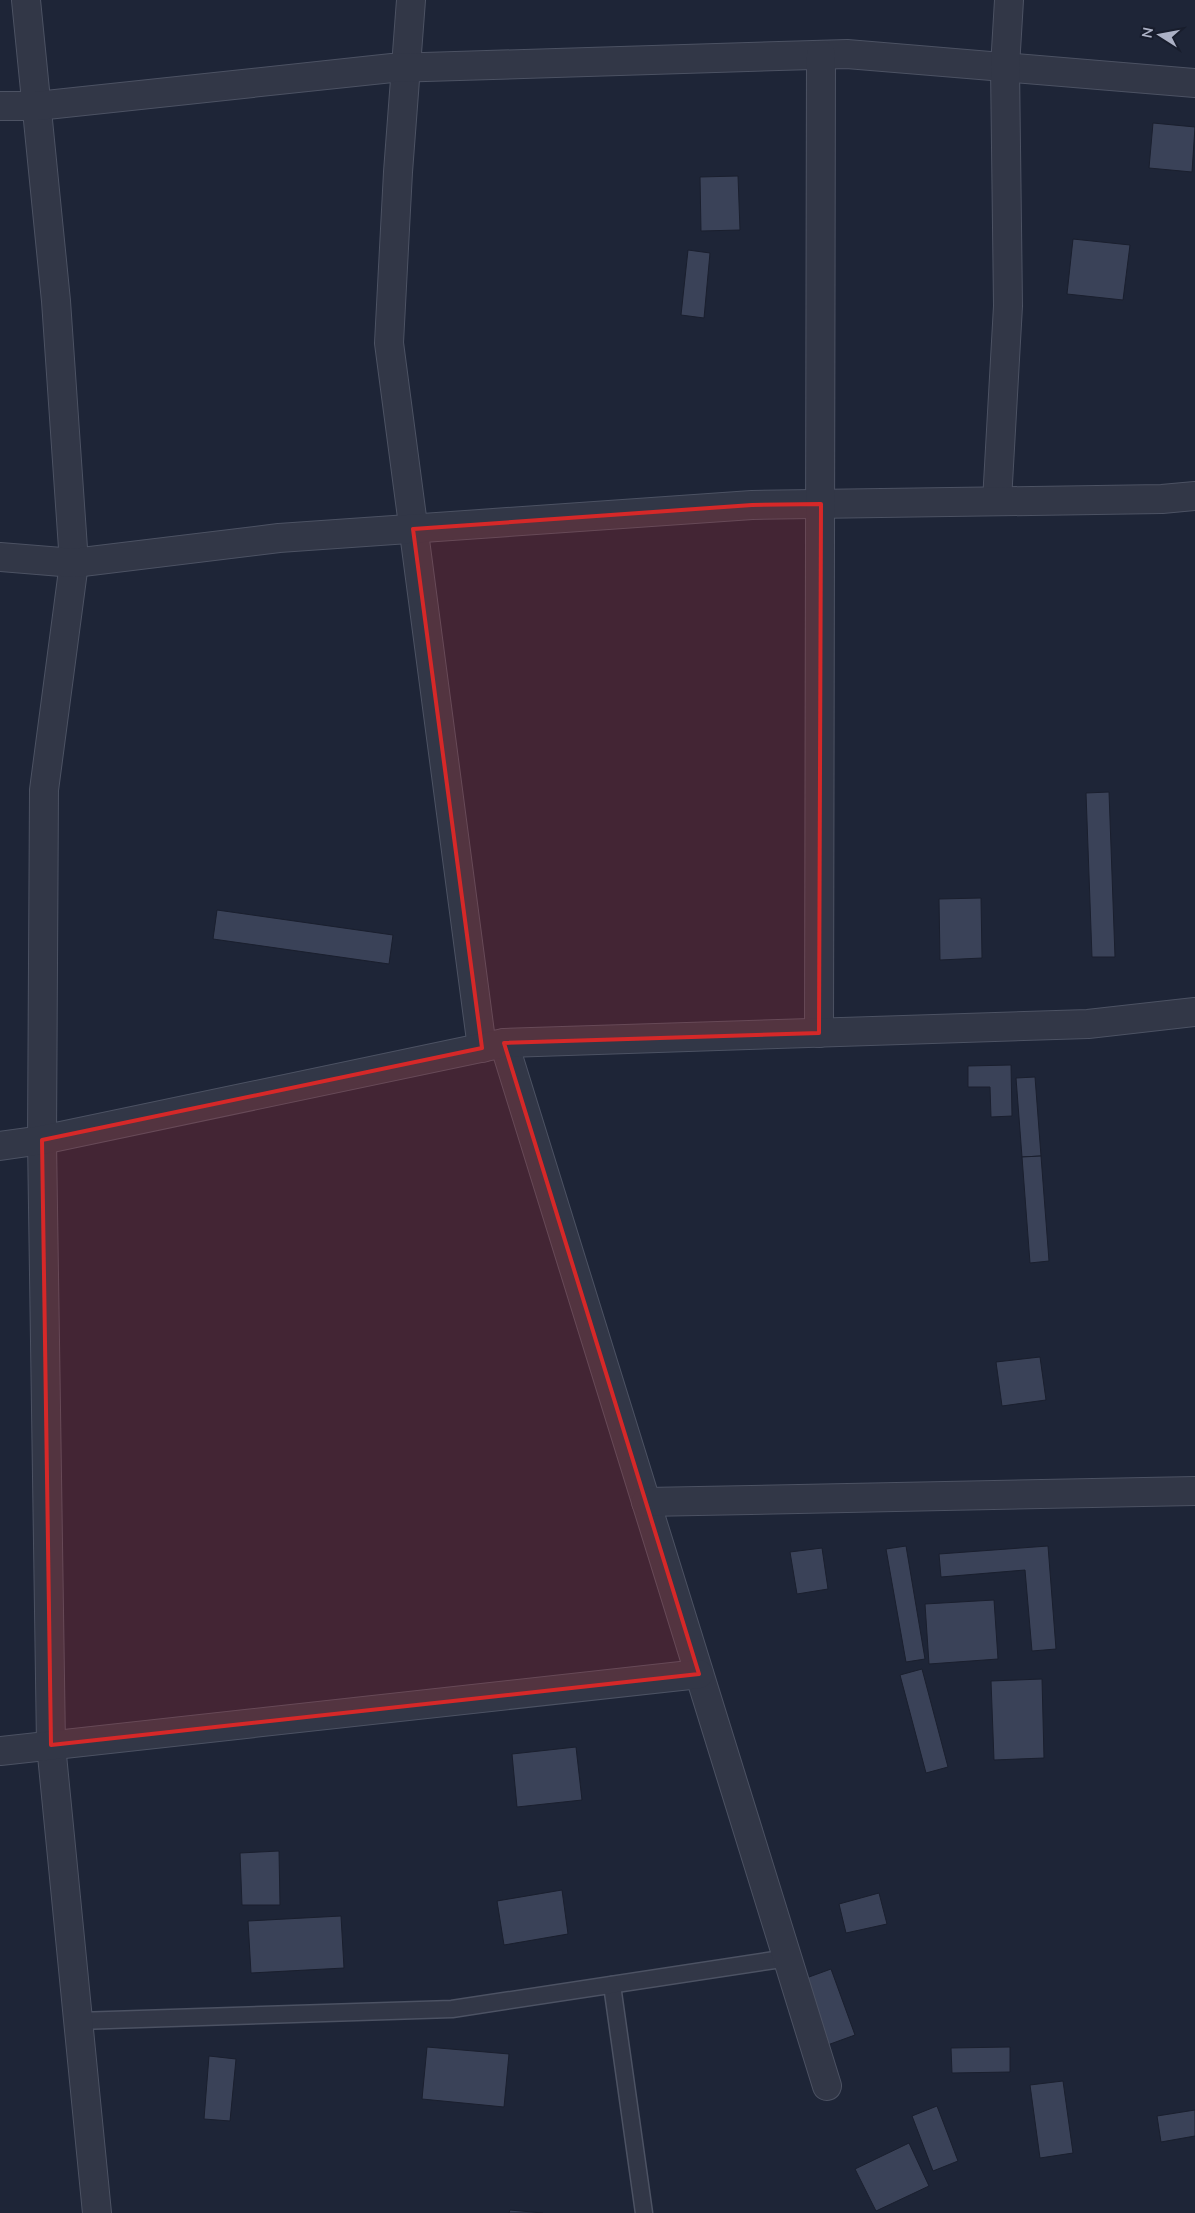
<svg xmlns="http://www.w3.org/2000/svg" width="1195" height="2213" viewBox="0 0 1195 2213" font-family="Mulish,sans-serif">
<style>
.building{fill:#3a4258;stroke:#1a1f2e}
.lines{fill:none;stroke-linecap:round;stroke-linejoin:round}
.lane-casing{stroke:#4c5263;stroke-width:19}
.street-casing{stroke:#4c5263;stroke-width:30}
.lane{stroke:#323747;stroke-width:16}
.street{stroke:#323747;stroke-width:28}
.marked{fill:#d62828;fill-opacity:0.2;stroke:#d62828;stroke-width:4;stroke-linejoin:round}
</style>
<rect width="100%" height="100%" fill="#1e2537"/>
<!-- building -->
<g class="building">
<path d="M1153,123L1195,127L1192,172L1149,168Z"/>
<path d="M738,176L740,230L701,231L700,177Z"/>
<path d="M1073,239L1130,245L1123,300L1067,294Z"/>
<path d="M688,250L710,253L704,318L681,315Z"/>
<path d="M1109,792L1115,957H1092L1086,793Z"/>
<path d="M981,898L982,958L940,960L939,899Z"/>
<path d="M217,910L393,935L389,964L213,939Z"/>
<path d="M1011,1065L1012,1116L991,1117L990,1087H968V1066Z"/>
<path d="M1035,1077L1041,1156L1022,1157L1016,1078Z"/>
<path d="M1041,1156L1049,1261L1030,1263L1022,1157Z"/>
<path d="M1040,1357L1046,1400L1002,1406L996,1362Z"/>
<path d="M906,1546L925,1659L906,1662L886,1549Z"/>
<path d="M1048,1546L1056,1649L1032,1651L1025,1570L941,1577L939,1554Z"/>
<path d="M822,1548L828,1589L797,1594L790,1552Z"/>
<path d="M994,1600L998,1659L929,1664L925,1604Z"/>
<path d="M922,1669L948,1767L926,1773L900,1675Z"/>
<path d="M1042,1679L1044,1758L994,1760L991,1681Z"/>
<path d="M576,1747L582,1800L517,1807L512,1754Z"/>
<path d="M279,1851L280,1905H242L240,1853Z"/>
<path d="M562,1890L568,1934L504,1945L497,1901Z"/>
<path d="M879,1893L887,1924L846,1933L839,1904Z"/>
<path d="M341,1916L344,1968L251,1973L248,1921Z"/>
<path d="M831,1969L855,2035L822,2047L798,1981Z"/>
<path d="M427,2047L509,2054L504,2107L422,2099Z"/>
<path d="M1010,2047V2072L952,2073L951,2048Z"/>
<path d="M209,2056L236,2059L230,2121L204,2119Z"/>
<path d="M1063,2081L1073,2153L1040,2158L1030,2085Z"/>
<path d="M937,2106L958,2161L933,2171L912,2116Z"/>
<path d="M1195,2110V2136L1161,2142L1157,2116Z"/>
<path d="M909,2143L929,2186L876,2211L855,2169Z"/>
<path d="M510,2210L543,2213H509Z"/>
</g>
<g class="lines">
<defs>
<g id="lane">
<path d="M612,1985L644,2213"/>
<path d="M78,2021L452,2009L788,1958"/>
</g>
<g id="street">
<path d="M26,0L56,301L74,563L44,790L42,1140L51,1745L97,2213"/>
<path d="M411,0L398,172L389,343L482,1048"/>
<path d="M0,106H37L392,68L847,54L1195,83"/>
<path d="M997,501L1008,306L1005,67L1009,0"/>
<path d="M0,557L74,563L279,538L752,505L1162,499L1195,496"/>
<path d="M819,1033L821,55"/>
<path d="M504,1043L827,2086"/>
<path d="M0,1146L42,1140L504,1043L1088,1024L1195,1012"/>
<path d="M646,1502L1195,1491"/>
<path d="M0,1751L699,1674"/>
</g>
</defs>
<!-- lane casing -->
<use href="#lane" class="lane-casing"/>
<!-- street casing -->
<use href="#street" class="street-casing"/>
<!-- lane -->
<use href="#lane" class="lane"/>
<!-- street -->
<use href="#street" class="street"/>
</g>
<!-- marked area -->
<path class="marked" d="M821,504L819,1033L504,1043L699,1674L51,1745L42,1140L482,1048L413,529L752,505Z"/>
<!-- north arrow -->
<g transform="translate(1160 35) rotate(281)" stroke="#181d2c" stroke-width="4" paint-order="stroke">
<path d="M0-4L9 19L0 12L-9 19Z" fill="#acb1c5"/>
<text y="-8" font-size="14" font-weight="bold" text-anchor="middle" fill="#acb1c5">N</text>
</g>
</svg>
